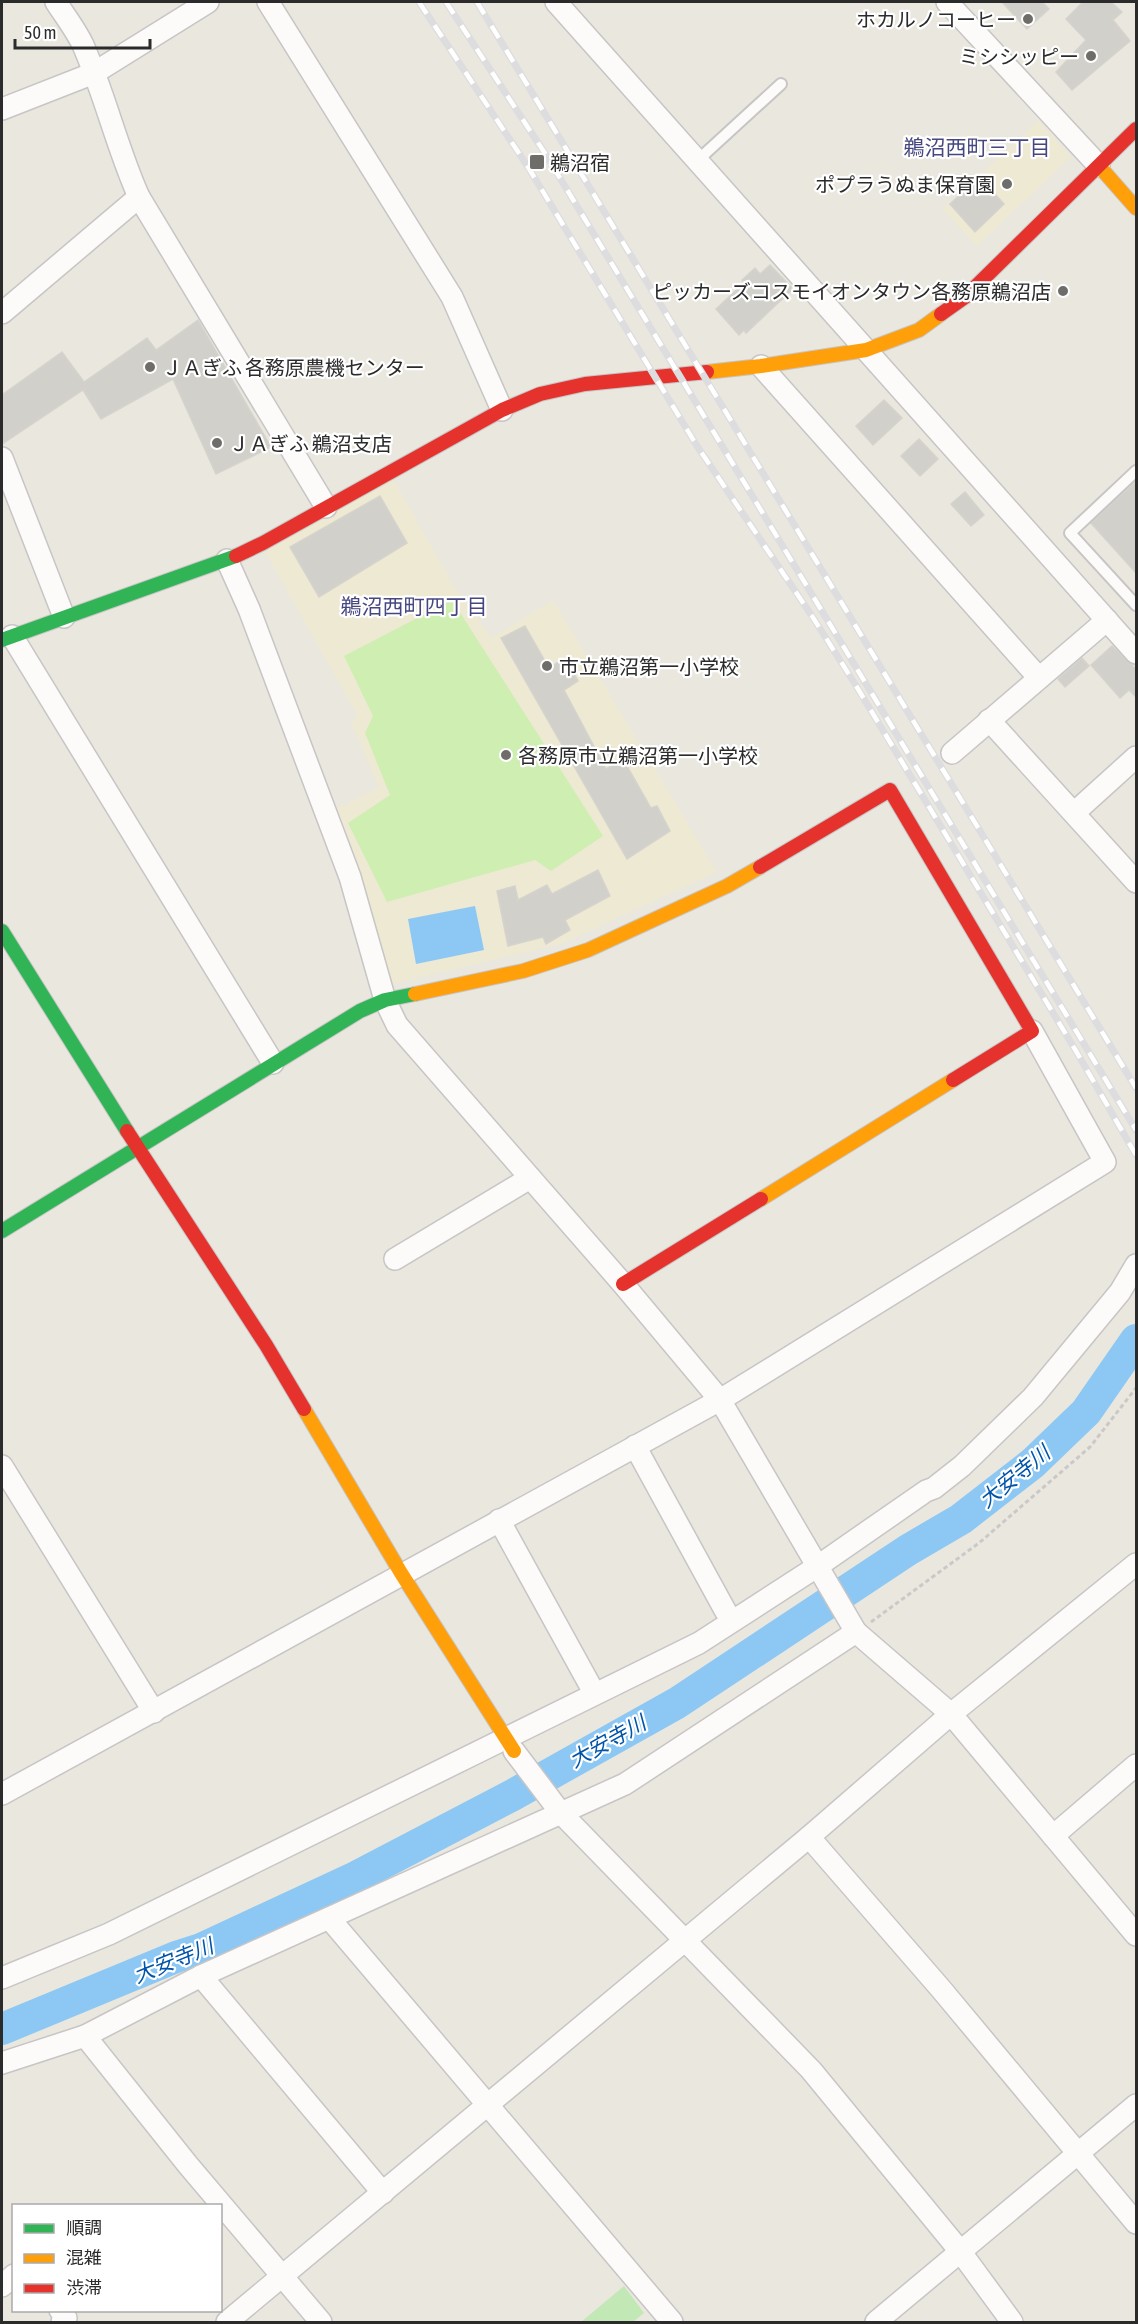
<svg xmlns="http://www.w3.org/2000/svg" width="1138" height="2324" viewBox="0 0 1138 2324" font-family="'Asap Condensed','Noto Sans JP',sans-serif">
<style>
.education{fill:#eee9d3}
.green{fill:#c2e9b5}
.pitch{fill:#ceeeb2}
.water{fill:#8cc8f3}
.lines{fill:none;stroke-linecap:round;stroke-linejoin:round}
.river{stroke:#8cc8f3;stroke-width:32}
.building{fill:#d2d0ca;stroke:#d5d3cc;stroke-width:1.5}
.lane-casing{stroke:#c7c5c5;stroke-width:14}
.street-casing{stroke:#c7c5c5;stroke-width:24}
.fast-casing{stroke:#c7c5c5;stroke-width:16}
.slow-casing{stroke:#c7c5c5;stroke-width:16}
.jam-casing{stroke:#c7c5c5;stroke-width:16}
.path{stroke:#cac9c8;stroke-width:3;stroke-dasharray:4.5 3;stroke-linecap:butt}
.lane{stroke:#fcfbfa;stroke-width:10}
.street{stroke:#fcfbfa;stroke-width:21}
.fast{stroke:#30b455;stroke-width:14}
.slow{stroke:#ff9f0a;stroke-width:14}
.jam{stroke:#e5322d;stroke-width:14}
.rail-casing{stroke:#dddddf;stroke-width:7}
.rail{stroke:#fff;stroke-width:4.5;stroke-dasharray:14;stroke-linecap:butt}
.poi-dot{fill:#6e6d6a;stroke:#fff;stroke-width:2}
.labels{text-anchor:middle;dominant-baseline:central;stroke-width:4.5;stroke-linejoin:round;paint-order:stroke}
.poi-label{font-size:20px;fill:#2b2b2b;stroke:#fff;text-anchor:start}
.neighbourhood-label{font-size:21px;fill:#464780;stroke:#fff}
.water-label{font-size:21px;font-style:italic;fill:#0054a9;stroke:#fff}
</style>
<rect width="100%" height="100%" fill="#eae7df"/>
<!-- education -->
<g class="education">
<path d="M1038,121L1071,157L977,246L943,210Z"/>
<path d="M389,472L455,588L492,638L553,600L717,872L561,944L387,985L334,810L379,787L351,723L358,716L265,552Z"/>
</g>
<!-- green -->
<path class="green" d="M624,2286L644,2313L633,2322H581Z"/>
<!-- pitch -->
<path class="pitch" d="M452,600L603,836L551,871L535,860L387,902L348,823L390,795L365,733L373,716L344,656Z"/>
<!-- water -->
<path class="water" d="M475,906L484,950L416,964L408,919Z"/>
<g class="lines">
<!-- river -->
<path class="river" d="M2,2029L176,1957L201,1949L356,1877L511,1796L677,1703L908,1550L961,1519L1033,1463L1086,1412L1136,1340"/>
</g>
<!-- building -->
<g class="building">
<path d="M1002,2H1042L1049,9L1027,29Z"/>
<path d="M1083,2H1111L1122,12L1113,20L1130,41L1072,90L1056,72L1086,40L1066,19Z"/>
<path d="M979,177L1004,204L975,232L950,204Z"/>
<path d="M770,265L793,289L746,333L744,330L739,335L716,309L744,283L742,280L755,268L760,274Z"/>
<path d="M198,320L271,447L216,474L173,379L101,419L83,390L2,444V395L62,352L84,382L147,338L156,350Z"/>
<path d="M884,400L902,418L873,445L856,426Z"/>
<path d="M919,439L938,459L920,476L901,456Z"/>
<path d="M1137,481V574L1091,523Z"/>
<path d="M965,492L984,515L971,526L951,504Z"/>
<path d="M380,496L407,543L319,597L290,547Z"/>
<path d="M525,626L549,668L565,658L578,681L564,690L606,769L623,759L651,808L657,806L670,831L627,859L501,638Z"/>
<path d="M1112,646L1137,670V698L1129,690L1120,698L1091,665Z"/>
<path d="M1082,658L1089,666L1065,687L1058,679Z"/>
<path d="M598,870L610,896L565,920L570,930L546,944L543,937L508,946L497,891L515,886L518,900L547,885L552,894Z"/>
</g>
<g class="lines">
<defs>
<g id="lane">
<path d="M698,160L781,84"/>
<path d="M1136,471L1070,533L1136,605"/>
</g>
<g id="street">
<path d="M56,2C65,16 76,30 83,45C105,95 117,148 139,197L326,507"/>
<path d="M268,2L452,297L502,410"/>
<path d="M556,2L1136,653"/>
<path d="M947,2L1099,166"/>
<path d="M2,109L94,73L208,2"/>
<path d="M2,313L139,197"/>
<path d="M761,366L1039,678"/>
<path d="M2,458L64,617"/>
<path d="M227,560L249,609L350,877L385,1000L397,1025L623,1284L720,1400L856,1632L951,1714L1136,1935"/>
<path d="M12,636L273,1063"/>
<path d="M989,720L1136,882"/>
<path d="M952,753L1107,620"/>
<path d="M1074,813L1136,757"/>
<path d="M395,1259L530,1178"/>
<path d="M635,1446L726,1612"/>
<path d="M2,1466L154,1712"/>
<path d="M499,1520L591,1687"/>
<path d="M514,1751L560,1812L811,2070L960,2251L1012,2322"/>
<path d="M2,1794L720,1400L1105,1162L1032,1031"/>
<path d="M1053,1836L1136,1765"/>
<path d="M809,1837L941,1989L1136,2223"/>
<path d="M329,1918L672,2322"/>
<path d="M201,1976L383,2193"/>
<path d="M2,1978L109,1934L699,1643L818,1566L926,1491L934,1488L962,1466L1033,1397L1120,1292L1136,1265"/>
<path d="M85,2036L188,2165L321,2322"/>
<path d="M2,2063L85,2036L201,1976L625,1784L856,1632"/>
<path d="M2,2286L14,2275"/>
<path d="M60,2310L66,2318L62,2322"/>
<path d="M227,2322L809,1837L951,1714L1136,1564"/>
<path d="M876,2322L1136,2105"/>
</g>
<g id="fast">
<path d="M2,640L236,556"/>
<path d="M2,931L127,1131"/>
<path d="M2,1231L360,1011L385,1000L415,994"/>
</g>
<g id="slow">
<path d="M1099,166L1136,208"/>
<path d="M707,372L761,366L866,350L919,330L941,314"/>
<path d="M415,994L523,971L588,950L727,886L760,867"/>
<path d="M761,1199L953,1080"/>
<path d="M304,1409L401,1573L514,1751"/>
</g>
<g id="jam">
<path d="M941,314L965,297L1136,129"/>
<path d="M236,556L263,543L502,410L540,394L585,384L707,372"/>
<path d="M760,867L890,790L1032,1031L953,1080"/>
<path d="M127,1131L266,1345L304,1409"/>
<path d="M623,1284L761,1199"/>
</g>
</defs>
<!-- lane casing -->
<use href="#lane" class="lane-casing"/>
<!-- street casing -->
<use href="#street" class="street-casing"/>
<!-- fast casing -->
<use href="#fast" class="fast-casing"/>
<!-- slow casing -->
<use href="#slow" class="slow-casing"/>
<!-- jam casing -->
<use href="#jam" class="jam-casing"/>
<!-- path -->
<path class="path" d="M871,1622L979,1543L1090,1447L1136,1388"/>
<!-- lane -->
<use href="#lane" class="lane"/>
<!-- street -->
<use href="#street" class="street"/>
<!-- fast -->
<use href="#fast" class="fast"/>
<!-- slow -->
<use href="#slow" class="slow"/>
<!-- jam -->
<use href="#jam" class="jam"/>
<defs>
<g id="rail">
<path d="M419,2L528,167L697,446L812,616L855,684L1076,1051L1136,1155"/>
<path d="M446,2L546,155L1136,1130"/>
<path d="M477,2L1136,1088"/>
</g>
</defs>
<!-- rail casing -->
<use href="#rail" class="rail-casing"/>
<!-- rail -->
<use href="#rail" class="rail"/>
</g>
<!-- markers -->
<g class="poi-dot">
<circle cx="1028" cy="19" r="6"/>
<circle cx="1091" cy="56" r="6"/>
<rect x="529" y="154" width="16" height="16" rx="3"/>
<circle cx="1007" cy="184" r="6"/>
<circle cx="1063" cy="291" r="6"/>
<circle cx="150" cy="367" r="6"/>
<circle cx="217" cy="443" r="6"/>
<circle cx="547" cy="666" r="6"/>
<circle cx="506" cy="755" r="6"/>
</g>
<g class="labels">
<!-- poi labels -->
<g class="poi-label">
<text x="1016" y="19" text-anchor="end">ホカルノコーヒー</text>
<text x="1079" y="56" text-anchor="end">ミシシッピー</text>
<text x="550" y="162">鵜沼宿</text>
<text x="995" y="184" text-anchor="end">ポプラうぬま保育園</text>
<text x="1051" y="291" text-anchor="end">ピッカーズコスモイオンタウン各務原鵜沼店</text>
<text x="162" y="367">ＪＡぎふ 各務原農機センター</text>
<text x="229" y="443">ＪＡぎふ 鵜沼支店</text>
<text x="559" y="666">市立鵜沼第一小学校</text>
<text x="518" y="755">各務原市立鵜沼第一小学校</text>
</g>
<!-- neighbourhood labels -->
<g class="neighbourhood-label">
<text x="977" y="147">鵜沼西町三丁目</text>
<text x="414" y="606">鵜沼西町四丁目</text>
</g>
<!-- water labels -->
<g class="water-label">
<text transform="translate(1014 1476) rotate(-39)">大安寺川</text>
<text transform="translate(607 1741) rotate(-29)">大安寺川</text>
<text transform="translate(173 1960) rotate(-22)">大安寺川</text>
</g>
</g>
<!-- border -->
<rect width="1138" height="2324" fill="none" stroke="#2b2b2b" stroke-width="6"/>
<!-- legend -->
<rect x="12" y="2204" width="210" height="108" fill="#ffffff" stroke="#aaaaaa" stroke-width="1.5"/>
<rect x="24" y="2224" width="30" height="9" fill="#30b455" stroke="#aaaaaa" stroke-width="1.5"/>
<text x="66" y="2234" font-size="18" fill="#2b2b2b">順調</text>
<rect x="24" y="2254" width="30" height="9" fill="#ff9f0a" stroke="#aaaaaa" stroke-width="1.5"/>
<text x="66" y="2264" font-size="18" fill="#2b2b2b">混雑</text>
<rect x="24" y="2284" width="30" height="9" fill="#e5322d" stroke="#aaaaaa" stroke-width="1.5"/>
<text x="66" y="2294" font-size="18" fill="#2b2b2b">渋滞</text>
<!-- scale -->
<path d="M15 39v9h135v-9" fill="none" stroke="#2b2b2b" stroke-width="3"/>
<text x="24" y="39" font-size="18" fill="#2b2b2b" stroke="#ffffff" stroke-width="4.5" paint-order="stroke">50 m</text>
</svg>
